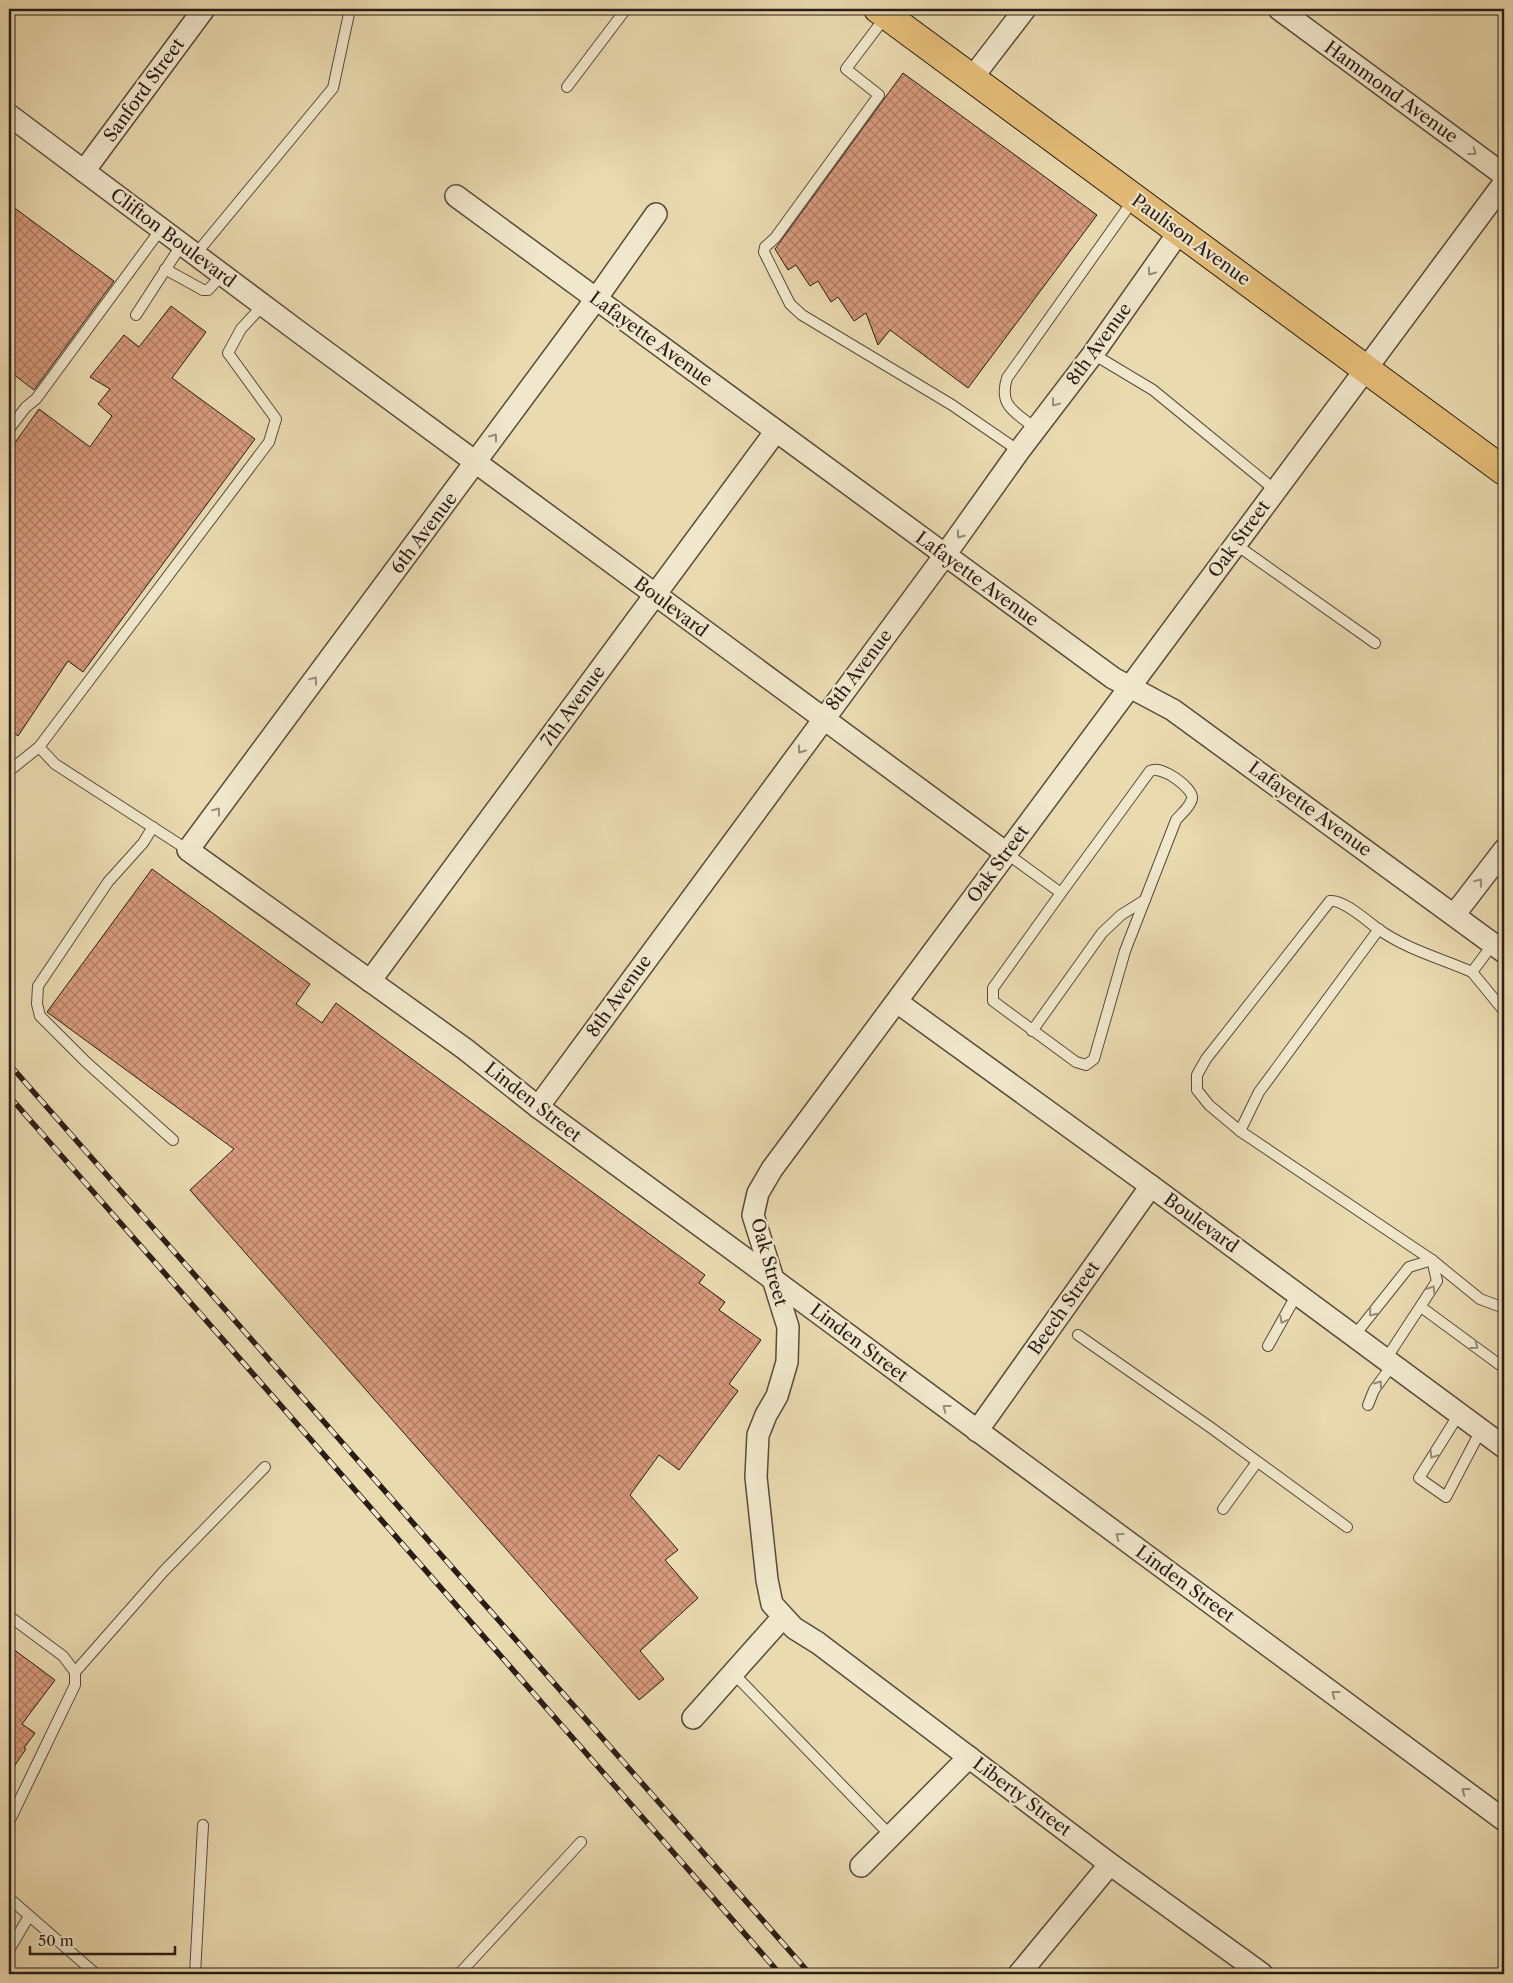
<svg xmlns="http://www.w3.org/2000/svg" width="1513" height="1983" viewBox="0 0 1513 1983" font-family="'Libre Caslon Text',serif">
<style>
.building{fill:url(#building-cross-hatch);stroke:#291c16}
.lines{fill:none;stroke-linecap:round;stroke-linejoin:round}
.lane-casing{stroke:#594c3c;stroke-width:12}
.street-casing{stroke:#594c3c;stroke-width:24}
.primary-casing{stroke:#291c16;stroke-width:30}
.lane{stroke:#f1e7cc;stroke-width:10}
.street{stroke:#f1e7cc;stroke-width:21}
.primary{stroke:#e5bd78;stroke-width:28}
.rail-casing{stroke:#291c16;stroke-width:5.5}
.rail{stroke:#f1e7cc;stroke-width:4;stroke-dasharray:11;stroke-linecap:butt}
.oneway{stroke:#978c7a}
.labels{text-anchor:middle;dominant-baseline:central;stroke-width:4.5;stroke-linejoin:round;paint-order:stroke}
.street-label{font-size:18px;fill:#291c16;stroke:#f1e7cc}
</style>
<defs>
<pattern id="building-cross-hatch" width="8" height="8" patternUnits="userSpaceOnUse" patternTransform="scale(1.25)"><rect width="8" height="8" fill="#d89a7c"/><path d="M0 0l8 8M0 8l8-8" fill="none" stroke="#af7d65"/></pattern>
</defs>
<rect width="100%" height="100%" fill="#eadab0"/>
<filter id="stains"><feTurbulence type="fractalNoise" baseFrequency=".004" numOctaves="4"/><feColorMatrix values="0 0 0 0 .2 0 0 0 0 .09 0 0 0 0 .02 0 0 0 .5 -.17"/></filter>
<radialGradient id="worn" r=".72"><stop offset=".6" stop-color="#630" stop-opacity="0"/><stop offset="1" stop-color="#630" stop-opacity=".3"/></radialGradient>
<!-- building -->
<g class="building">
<path d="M903,73L1097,215L968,388L890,330L878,345L866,313L854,321L838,297L831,302L818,281L810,286L796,265L788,270L775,249Z"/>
<path d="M9,204L114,281L34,390L9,371Z"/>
<path d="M171,306L206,332L172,378L255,439L83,672L68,661L18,736L9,729V451L39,409L90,447L112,416L98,404L110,389L90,377L124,335L139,347Z"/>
<path d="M152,869L310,984L296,1004L322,1023L336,1003L705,1275L699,1283L725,1302L719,1310L761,1340L729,1384L738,1391L679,1470L659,1455L630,1495L678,1550L665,1560L698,1598L640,1651L664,1679L639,1700L190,1190L234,1149L47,1012Z"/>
<path d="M9,1646L55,1680L22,1724L35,1733L24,1748L26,1749L9,1774Z"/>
</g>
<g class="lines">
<defs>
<g id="lane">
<path d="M886,16L846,69L879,95L775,238L765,247L764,252L790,304L802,315L952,405L1019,451"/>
<path d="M567,87L626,9"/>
<path d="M195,255L333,88L350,9"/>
<path d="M165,269L203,290H208L222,275"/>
<path d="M136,315L182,244"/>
<path d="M1093,354L1153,390L1275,490"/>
<path d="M9,429L26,407L36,399L161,229"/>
<path d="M1036,429C1016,412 998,407 1007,378L1134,199"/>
<path d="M1235,544L1375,643"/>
<path d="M39,747L55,764L188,850"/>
<path d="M9,771L39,747L269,442L276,419L228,353L241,329L263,305"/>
<path d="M153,827L143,843L108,882L38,986L37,1004L40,1016L86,1062L173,1140"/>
<path d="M1006,853L1061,893L993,988V1001L1076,1062L1086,1065L1094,1059L1125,951L1176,820C1181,814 1191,806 1192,798C1193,788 1162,765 1150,771L1061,893"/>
<path d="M1493,944L1472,972C1440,958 1408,950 1378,929C1367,921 1343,899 1330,901L1206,1059L1197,1075V1090L1209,1105L1240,1131L1432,1260L1480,1299L1504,1308"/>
<path d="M1472,972L1504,1011"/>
<path d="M1032,1031L1102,933L1121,915L1145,900"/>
<path d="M1240,1131L1259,1092L1379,929"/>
<path d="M1421,1307L1504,1368"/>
<path d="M1078,1335L1210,1427L1347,1527"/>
<path d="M1354,1336L1409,1267L1432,1260"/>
<path d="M1268,1346L1297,1294"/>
<path d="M1386,1359L1437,1281L1432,1260"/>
<path d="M1368,1405L1374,1390L1393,1364"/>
<path d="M1459,1414L1419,1478L1446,1497L1481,1430"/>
<path d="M1223,1509L1257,1462"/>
<path d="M9,1616L63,1656L75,1672V1685L9,1822"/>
<path d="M75,1672L163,1572L265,1467"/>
<path d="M733,1673L891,1836"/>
<path d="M9,1898L96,1974"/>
<path d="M9,1950L29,1916"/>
<path d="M195,1974L203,1825"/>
<path d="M459,1974L581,1842"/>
</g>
<g id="street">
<path d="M1279,9L1504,175"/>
<path d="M972,78L1025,9"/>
<path d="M9,115L299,332L1006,853"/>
<path d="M84,171L204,9"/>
<path d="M456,196L1113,678L1173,710L1504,952"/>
<path d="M656,214L596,299L188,850L465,1049L538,1107L732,1249L1504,1820"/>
<path d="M1454,915L1504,850"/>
<path d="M370,981L776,431"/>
<path d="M897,1002L1151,1186L1504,1447"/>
<path d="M538,1107L945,555L1019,451L1093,354L1179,232"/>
<path d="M977,1431L1151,1186"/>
<path d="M693,1718L783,1617"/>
<path d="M861,1866L969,1757"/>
<path d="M1019,1974L1110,1864"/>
<path d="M1262,1974L1110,1864L818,1643L794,1628L772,1604L767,1580L756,1477L758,1435L766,1415L777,1396L787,1362L788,1327L753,1215L758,1193L772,1169L1504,183"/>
</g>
<path id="primary" d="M878,9L1504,471"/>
</defs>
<!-- lane casing -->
<use href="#lane" class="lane-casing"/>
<!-- street casing -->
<use href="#street" class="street-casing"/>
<!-- primary casing -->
<use href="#primary" class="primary-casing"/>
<!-- lane -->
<use href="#lane" class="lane"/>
<!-- street -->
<use href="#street" class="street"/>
<!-- primary -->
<use href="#primary" class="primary"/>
<defs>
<g id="rail">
<path d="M9,1064L810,1974"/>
<path d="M9,1096L780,1974"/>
</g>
</defs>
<!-- rail casing -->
<use href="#rail" class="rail-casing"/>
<!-- rail -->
<use href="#rail" class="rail"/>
</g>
<!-- one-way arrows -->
<defs><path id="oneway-chevron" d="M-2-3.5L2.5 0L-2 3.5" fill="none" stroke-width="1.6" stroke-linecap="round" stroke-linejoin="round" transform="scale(1.25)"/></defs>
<g class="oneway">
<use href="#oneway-chevron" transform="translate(1473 152) rotate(36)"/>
<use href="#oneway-chevron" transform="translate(1151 272) rotate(125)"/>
<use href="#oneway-chevron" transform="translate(1055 403) rotate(127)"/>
<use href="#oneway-chevron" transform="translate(494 437) rotate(-54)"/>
<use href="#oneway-chevron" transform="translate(960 535) rotate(125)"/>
<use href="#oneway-chevron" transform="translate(314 680) rotate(-53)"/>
<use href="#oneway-chevron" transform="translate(801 750) rotate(126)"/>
<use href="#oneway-chevron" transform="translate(217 811) rotate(-53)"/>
<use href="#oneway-chevron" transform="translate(1479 882) rotate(-52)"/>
<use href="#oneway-chevron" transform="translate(1432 1289) rotate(-58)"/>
<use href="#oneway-chevron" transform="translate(1372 1313) rotate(129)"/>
<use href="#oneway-chevron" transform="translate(1283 1320) rotate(119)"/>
<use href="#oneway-chevron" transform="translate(1475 1346) rotate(36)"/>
<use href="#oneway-chevron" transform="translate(1379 1384) rotate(-54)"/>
<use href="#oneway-chevron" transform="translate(946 1408) rotate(-143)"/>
<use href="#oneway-chevron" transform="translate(1433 1455) rotate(123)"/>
<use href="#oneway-chevron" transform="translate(1119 1536) rotate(-144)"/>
<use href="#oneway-chevron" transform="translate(1335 1694) rotate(-143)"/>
<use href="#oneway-chevron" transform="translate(1465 1791) rotate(-143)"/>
</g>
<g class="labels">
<!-- street labels -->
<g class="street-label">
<text transform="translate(144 90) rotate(-54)">Sanford Street</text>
<text transform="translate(1391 92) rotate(36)">Hammond Avenue</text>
<text transform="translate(173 238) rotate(37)">Clifton Boulevard</text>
<text transform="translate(1191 240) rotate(36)">Paulison Avenue</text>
<text transform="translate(651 339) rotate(36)">Lafayette Avenue</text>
<text transform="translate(1099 344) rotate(-54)">8th Avenue</text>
<text transform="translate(424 533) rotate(-53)">6th Avenue</text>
<text transform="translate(1239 539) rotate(-54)">Oak Street</text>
<text transform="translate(977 579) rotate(36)">Lafayette Avenue</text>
<text transform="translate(671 607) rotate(37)">Boulevard</text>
<text transform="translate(859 670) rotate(-53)">8th Avenue</text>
<text transform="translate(573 706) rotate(-54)">7th Avenue</text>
<text transform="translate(1310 809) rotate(36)">Lafayette Avenue</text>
<text transform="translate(998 864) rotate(-54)">Oak Street</text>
<text transform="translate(619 996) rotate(-54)">8th Avenue</text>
<text transform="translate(533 1102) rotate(38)">Linden Street</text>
<text transform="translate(1201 1223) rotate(36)">Boulevard</text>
<text transform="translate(769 1262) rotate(74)">Oak Street</text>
<text transform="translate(1064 1308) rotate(-55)">Beech Street</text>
<text transform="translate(859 1343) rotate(37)">Linden Street</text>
<text transform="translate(1185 1584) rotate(36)">Linden Street</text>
<text transform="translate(1022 1797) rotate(37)">Liberty Street</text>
</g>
</g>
<!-- margin -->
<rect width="1513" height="1983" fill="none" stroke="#eadab0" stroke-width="30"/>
<rect x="10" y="10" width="1493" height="1963" fill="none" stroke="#291c16" stroke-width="2.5"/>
<rect x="15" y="15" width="1483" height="1953" fill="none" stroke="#291c16"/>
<!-- scale -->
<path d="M30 1946v8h145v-8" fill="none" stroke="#291c16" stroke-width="2.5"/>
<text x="38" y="1946" font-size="15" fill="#291c16" stroke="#f1e7cc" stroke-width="4" paint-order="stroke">50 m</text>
<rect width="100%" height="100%" filter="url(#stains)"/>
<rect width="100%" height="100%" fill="url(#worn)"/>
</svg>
